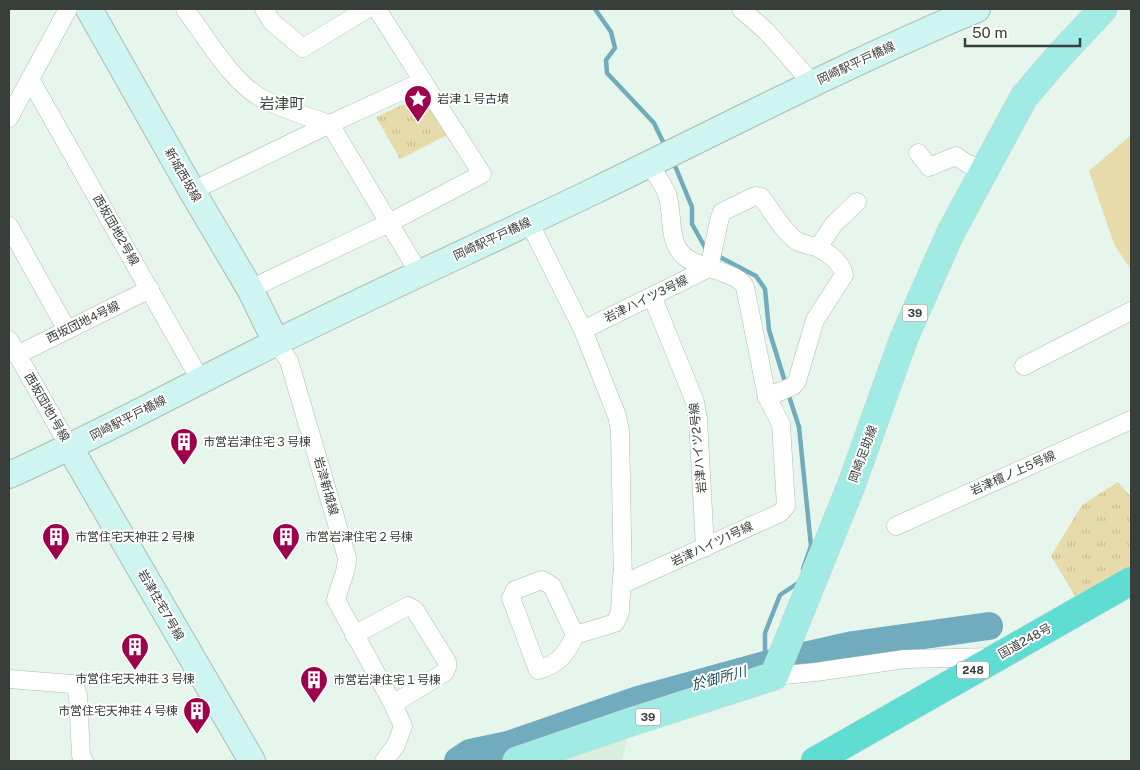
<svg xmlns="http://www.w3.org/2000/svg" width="1140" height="770" viewBox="0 0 1140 770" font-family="'Public Sans','Noto Sans JP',sans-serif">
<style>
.built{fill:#d8efdf}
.grass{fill:url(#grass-tufts)}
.garden{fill:#e8dbab}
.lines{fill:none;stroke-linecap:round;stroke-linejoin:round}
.stream{stroke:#70acbd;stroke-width:4.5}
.river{stroke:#70acbd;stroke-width:28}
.street-casing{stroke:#adbcb2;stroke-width:19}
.secondary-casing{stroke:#adbcb2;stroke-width:28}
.primary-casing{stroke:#d3d5d4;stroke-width:29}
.highway-casing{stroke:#d3d5d4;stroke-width:29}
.street{stroke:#fff;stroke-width:18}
.secondary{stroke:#cff5f2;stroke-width:26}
.primary{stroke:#a0ebe4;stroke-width:28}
.highway{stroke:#60ddd2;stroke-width:28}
.labels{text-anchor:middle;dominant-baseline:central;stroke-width:4;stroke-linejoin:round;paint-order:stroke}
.shield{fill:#fff;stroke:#747875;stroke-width:1}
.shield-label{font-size:11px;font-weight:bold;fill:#383e3a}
.street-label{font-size:12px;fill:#383e3a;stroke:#fff}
.poi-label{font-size:12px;fill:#383e3a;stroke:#fff;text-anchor:start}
.water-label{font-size:14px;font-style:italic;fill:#184c5a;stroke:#fff}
.quarter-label{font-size:15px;fill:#3a463e;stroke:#fff}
</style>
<defs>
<pattern id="grass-tufts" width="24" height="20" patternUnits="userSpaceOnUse" patternTransform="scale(1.25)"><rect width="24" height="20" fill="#e8dbab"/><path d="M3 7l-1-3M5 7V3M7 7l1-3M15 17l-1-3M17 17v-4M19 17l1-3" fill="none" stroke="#c8bd94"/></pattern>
</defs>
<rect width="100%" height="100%" fill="#e7f6ec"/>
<!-- built -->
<path class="built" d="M628,734L622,761H548Z"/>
<!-- grass -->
<g class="grass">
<path d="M424,95L449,134L400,159L376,117Z"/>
<path d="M1118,482L1131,497V569L1078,601L1051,556L1082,505Z"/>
</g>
<!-- garden -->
<path class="garden" d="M1131,135V270L1114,244L1089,171Z"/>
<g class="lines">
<!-- stream -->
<g class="stream">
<path d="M595,9L611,32L615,48L606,60L607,73L654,123L665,146"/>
<path d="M673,161L692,207V224L707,251"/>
<path d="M716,255L756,276L765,289L769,330L786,385"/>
<path d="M788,393L799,427L811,546L803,569"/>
<path d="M765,665V633L780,595L798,583"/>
</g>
<!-- river -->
<path class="river" d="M458,761L470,753L508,745L638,700L765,665L853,645L989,626"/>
<defs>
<g id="street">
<path d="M185,9C206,37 233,85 265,100C286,110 308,117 330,124L419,273"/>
<path d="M264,9L272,22L303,48L367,9"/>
<path d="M741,9L766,31L813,84"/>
<path d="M30,79L201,381"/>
<path d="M9,118L68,9"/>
<path d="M918,153L929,167L956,156L966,163L984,171"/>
<path d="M192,191L330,124L423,81"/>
<path d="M529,222L583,330L617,416L620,431L623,584L780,513L786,506L781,424L767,397L745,287C738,271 698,269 684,256C667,241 674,214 667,194C663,184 655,173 649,164"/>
<path d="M9,226L67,330"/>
<path d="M818,248L833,225L857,202"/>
<path d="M709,268L720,217L722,212L755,196L761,197C771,209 785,235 799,242C805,245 812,245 818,248C829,253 842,263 844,275L815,320L797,381L793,386L767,397"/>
<path d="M250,289L389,223L482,174L377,9"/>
<path d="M652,296L695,402L698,419L705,548"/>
<path d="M583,330L709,268"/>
<path d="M9,340L70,448"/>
<path d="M276,342L289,361L347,558C347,574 339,585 336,600L393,704L403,726L396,745L384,761"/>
<path d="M17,355L150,289"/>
<path d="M1024,366L1131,311"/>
<path d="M896,526L1131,420"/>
<path d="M354,635L408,606L415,610L447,662V667L445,672L393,704"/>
<path d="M575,635L552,586L542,580L515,590L511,598L538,670C558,665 567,653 575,635L615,623L620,612L622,576"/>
<path d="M774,676L816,672L905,659L993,657"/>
<path d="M9,679L72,684L76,689L78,695L81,755L84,761"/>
</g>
<g id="secondary">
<path d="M89,9L192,191L250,289L276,342"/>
<path d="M70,448L252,761"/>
<path d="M9,475C99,435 186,387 275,343C380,291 486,243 592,192C720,130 846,64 977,9"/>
</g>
<path id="primary" d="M517,761L631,722L774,676L851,486L904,338L950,234L1024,97L1059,56L1103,9"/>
<path id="highway" d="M815,761L1131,581"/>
</defs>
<!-- street casing -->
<use href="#street" class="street-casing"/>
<!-- secondary casing -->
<use href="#secondary" class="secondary-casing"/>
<!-- primary casing -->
<use href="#primary" class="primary-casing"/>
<!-- highway casing -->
<use href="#highway" class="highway-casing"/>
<!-- street -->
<use href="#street" class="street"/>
<!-- secondary -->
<use href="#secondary" class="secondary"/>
<!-- primary -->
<use href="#primary" class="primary"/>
<!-- highway -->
<use href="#highway" class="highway"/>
</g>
<!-- icons -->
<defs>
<symbol id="sight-pin" viewBox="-11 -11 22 30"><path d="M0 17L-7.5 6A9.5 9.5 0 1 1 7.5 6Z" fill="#9d034c" stroke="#fff"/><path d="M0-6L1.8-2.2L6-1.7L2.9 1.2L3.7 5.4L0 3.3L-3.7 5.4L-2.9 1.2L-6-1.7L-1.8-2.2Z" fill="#fff"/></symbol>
<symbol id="building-pin" viewBox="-11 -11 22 30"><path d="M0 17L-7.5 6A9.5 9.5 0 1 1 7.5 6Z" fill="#9d034c" stroke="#fff"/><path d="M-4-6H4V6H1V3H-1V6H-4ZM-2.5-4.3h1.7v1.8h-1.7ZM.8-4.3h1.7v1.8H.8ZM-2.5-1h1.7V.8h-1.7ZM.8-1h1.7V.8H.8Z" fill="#fff"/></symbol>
</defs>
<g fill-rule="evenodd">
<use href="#sight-pin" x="402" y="83" width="32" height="43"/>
<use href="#building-pin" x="168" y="426" width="32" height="43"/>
<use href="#building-pin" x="40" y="521" width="32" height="43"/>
<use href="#building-pin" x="270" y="521" width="32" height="43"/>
<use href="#building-pin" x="119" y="631" width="32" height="43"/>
<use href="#building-pin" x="298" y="664" width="32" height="43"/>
<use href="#building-pin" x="181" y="695" width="32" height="43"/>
</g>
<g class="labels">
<!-- shield labels -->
<g class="shield">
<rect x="902.5" y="304.5" width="25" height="17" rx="4"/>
<rect x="957" y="661.5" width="32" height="17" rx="4"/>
<rect x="635.5" y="708.5" width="25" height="17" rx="4"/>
</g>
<g class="shield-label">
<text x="915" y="313">39</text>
<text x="973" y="670">248</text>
<text x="648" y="717">39</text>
</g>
<!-- street labels -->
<g class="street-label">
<text transform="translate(856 63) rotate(-25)">岡崎駅平戸橋線</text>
<text transform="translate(183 175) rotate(60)">新城西坂線</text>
<text transform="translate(116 230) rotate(60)">西坂団地2号線</text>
<text transform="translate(492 239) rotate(-25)">岡崎駅平戸橋線</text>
<text transform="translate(646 299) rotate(-26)">岩津ハイツ3号線</text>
<text transform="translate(83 322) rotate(-26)">西坂団地4号線</text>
<text transform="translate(47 407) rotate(60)">西坂団地1号線</text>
<text transform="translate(128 418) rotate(-27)">岡崎駅平戸橋線</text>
<text transform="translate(698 448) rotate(-95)">岩津ハイツ2号線</text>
<text transform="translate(863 454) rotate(-70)">岡崎足助線</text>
<text transform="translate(1013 473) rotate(-24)">岩津檀ノ上5号線</text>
<text transform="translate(326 486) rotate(74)">岩津新城線</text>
<text transform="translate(712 544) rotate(-25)">岩津ハイツ1号線</text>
<text transform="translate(161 605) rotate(60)">岩津住宅7号線</text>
<text transform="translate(1025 641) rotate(-29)">国道248号</text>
</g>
<!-- poi labels -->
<g class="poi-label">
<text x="437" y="99">岩津１号古墳</text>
<text x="203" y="442">市営岩津住宅３号棟</text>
<text x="75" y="537">市営住宅天神荘２号棟</text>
<text x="305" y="537">市営岩津住宅２号棟</text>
<text x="135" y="679" text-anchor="middle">市営住宅天神荘３号棟</text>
<text x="333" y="680">市営岩津住宅１号棟</text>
<text x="178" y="711" text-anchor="end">市営住宅天神荘４号棟</text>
</g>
<!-- water labels -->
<g class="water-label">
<text transform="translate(719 678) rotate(-15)">於御所川</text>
</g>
<!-- quarter labels -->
<g class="quarter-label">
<text x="282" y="103">岩津町</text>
</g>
</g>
<!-- border -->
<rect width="1140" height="770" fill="none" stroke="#383e3a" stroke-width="20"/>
<!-- scale -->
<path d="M965 38v8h115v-8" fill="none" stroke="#383e3a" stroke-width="2.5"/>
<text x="972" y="38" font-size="15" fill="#383e3a" stroke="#ffffff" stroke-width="4" paint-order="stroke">50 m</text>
</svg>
